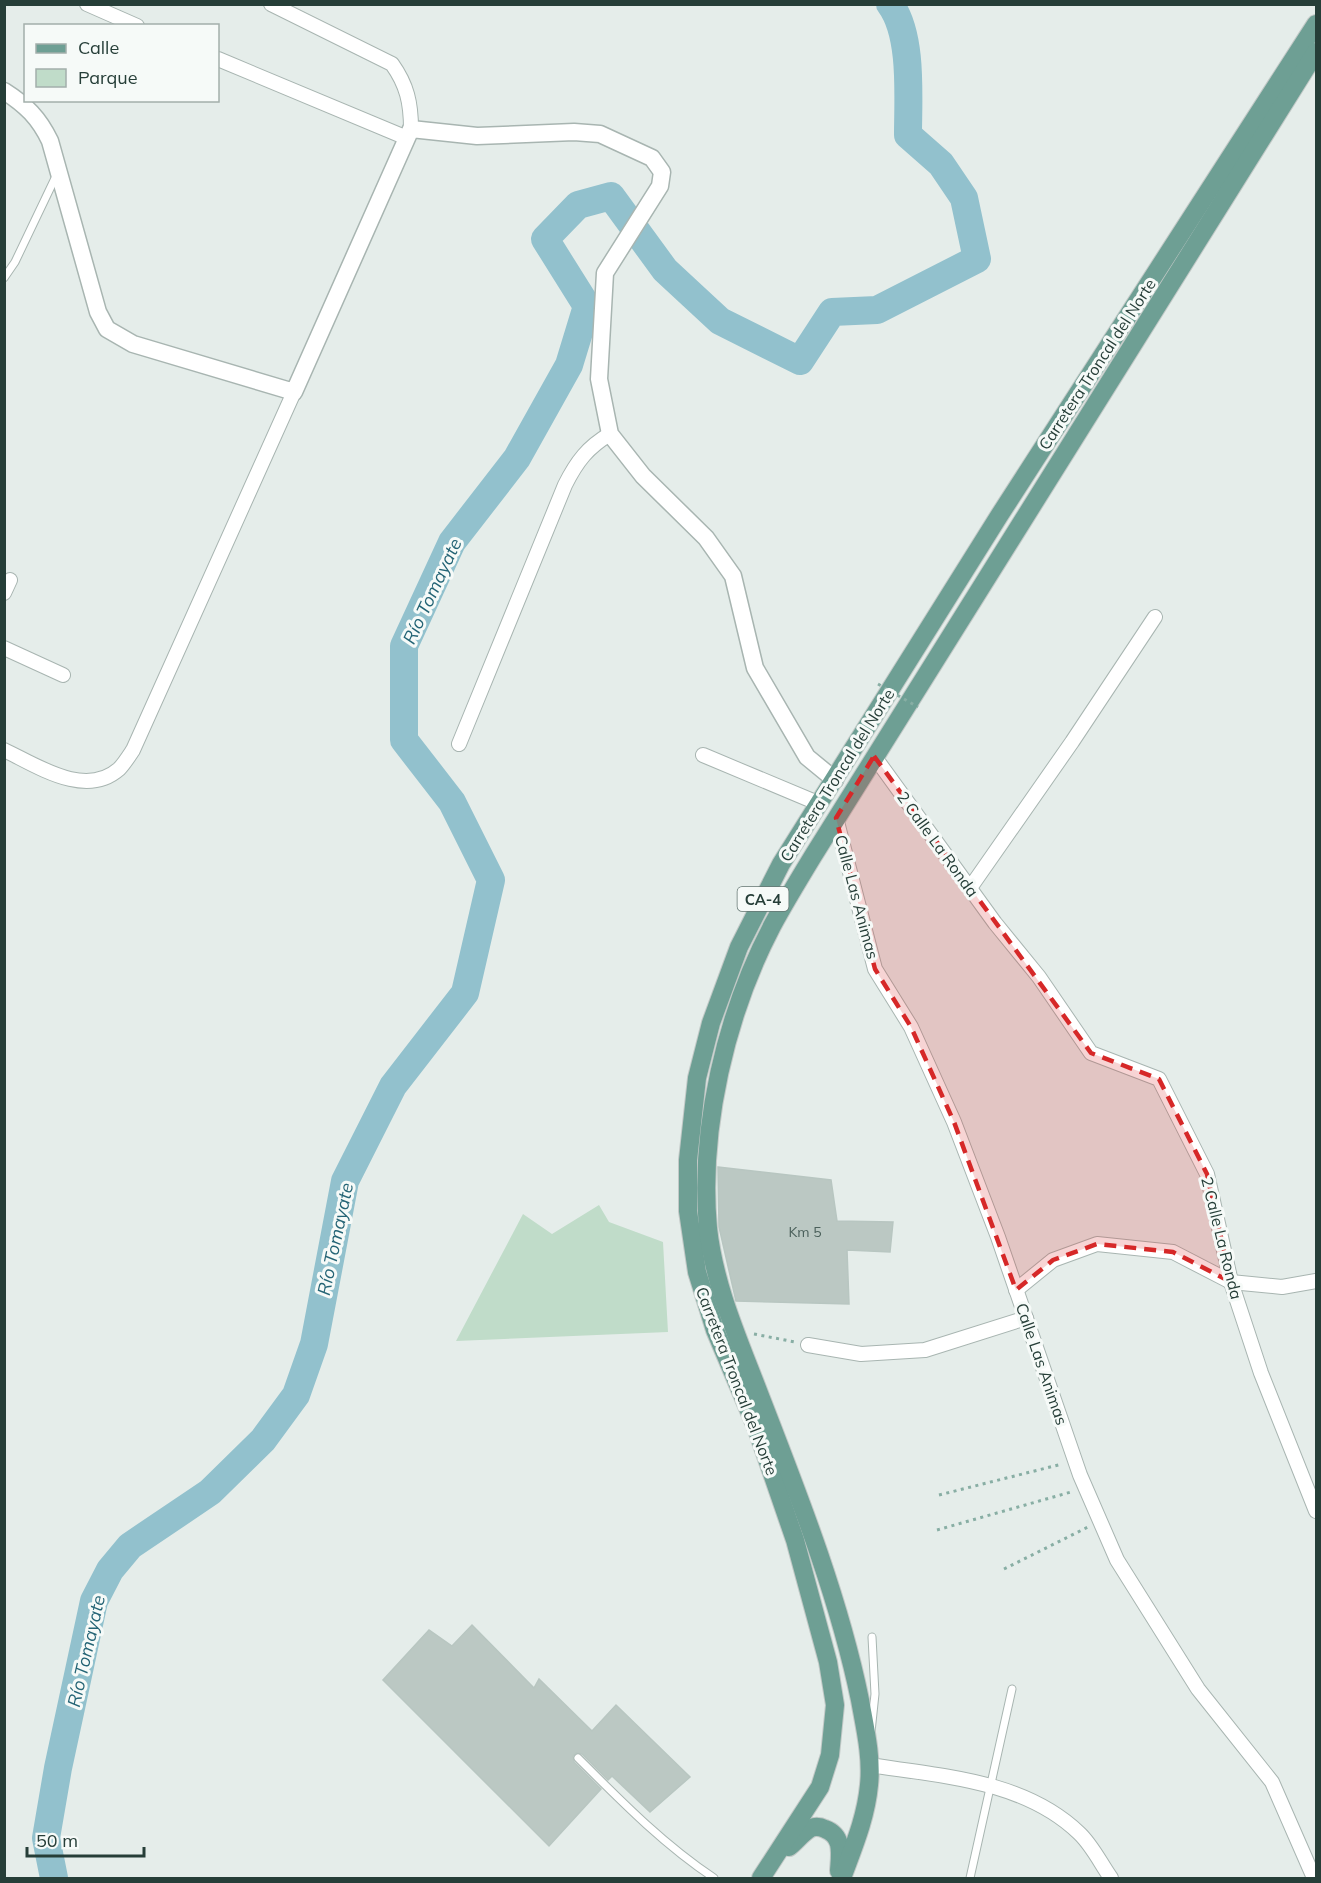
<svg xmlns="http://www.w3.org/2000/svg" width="1321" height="1883" viewBox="0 0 1321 1883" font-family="Mulish,sans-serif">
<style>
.green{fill:#c0dcc9}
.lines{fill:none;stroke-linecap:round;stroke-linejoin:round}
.river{stroke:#92c1cd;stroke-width:28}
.building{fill:#bbc8c3;stroke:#b8c6c1;stroke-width:1.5}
.service-casing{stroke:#a8b5b1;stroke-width:9}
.minor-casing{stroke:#a8b5b1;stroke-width:16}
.tertiary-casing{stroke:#a8b5b1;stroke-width:19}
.primary-casing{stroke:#c2c9c7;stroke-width:20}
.path{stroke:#88aea4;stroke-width:3;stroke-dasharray:3 4.5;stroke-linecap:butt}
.service{stroke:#fff;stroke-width:7}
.minor{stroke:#fff;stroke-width:14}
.tertiary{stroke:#fff;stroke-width:16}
.primary{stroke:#6e9f94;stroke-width:18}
.path-bridge{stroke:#88aea4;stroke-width:3;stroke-dasharray:3 4.5;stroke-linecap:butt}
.marked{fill:#d62828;fill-opacity:0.2;stroke:#d62828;stroke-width:4.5;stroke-dasharray:12 8;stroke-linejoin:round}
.labels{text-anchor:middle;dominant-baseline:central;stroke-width:6;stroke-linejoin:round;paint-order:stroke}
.number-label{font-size:14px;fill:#4b605b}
.shield{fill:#f6faf8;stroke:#647672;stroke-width:1.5}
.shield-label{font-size:15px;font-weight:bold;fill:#263e38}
.street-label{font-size:16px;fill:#263e38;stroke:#f6faf8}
.water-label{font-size:18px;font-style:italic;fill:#246475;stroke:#f6faf8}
</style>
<rect width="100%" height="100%" fill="#e5edea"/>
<!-- green -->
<path class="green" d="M599,1205L609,1222L663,1242L668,1332L456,1341L523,1214L552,1234Z"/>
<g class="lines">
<!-- river -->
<path class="river" d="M54,1878L46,1838L58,1768L94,1601L110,1570L130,1546L210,1492L263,1440L296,1395L314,1344L345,1181L393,1086L465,993L491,880L452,802L404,740V646L452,542L517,458L569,365L587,306L545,239L578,205L611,196L665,270L720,321L800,361L832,312L877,310L977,259L964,198L941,164L908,135C908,97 913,35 890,4"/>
</g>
<!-- building -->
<g class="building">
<path d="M718,1167L831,1180L837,1221L893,1222L890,1252L847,1250L849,1304L736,1301L719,1227Z"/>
<path d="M472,1625L534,1688L539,1679L592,1731L616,1705L690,1777L650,1812L612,1776L608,1780L582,1754L576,1753L573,1756L574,1762L601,1789L549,1846L383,1680L429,1630L452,1646Z"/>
</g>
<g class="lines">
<defs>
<g id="service">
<path d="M4,278L15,262L57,174"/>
<path d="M871,1732L875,1694L872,1637"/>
<path d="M578,1758C621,1801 663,1844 714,1878"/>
<path d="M970,1878L1012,1689"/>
</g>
<g id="minor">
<path d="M87,4L137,26"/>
<path d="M271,4L392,64C407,85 411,103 411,129"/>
<path d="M218,59L407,138"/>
<path d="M4,593L10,580"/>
<path d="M4,648L63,675"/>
<path d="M459,744L565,485C577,461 588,447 610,434"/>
<path d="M4,750C36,765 85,799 119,769C124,764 129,756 133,750L294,392"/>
<path d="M703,755L820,804"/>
<path d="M874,756L995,923L1039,977L1091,1053L1159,1079L1207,1174L1231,1282L1261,1373L1316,1511"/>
<path d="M836,818L875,969L911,1027L954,1122L998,1237L1080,1475L1117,1560L1198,1689L1272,1782L1314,1878"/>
<path d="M970,888L1072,742L1155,617"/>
<path d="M1016,1290L1053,1260L1097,1244L1173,1252L1231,1282L1282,1287L1316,1281"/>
<path d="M808,1345L861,1354L925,1350L1026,1318"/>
<path d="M869,1765C941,1776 1024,1780 1079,1833C1092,1845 1101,1864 1111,1878"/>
</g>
<path id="tertiary" d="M4,91C26,105 39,118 50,141L98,312L107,329L133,344L294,392L411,129L477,136L574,132L600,134L652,158L662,172L660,186L605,273L599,379L610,434L643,476L706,538L733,576L755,668L807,757L835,780"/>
<g id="primary">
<path d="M789,1847C796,1842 803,1832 811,1828C816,1826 821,1827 825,1829C844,1836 840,1855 839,1871"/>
<path d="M761,1878L820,1787L830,1755L835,1705L828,1662L795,1540L756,1427L715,1330L697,1272L688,1211V1160L697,1078L711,1023L739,947L781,864L999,516L1316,24"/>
<path d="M842,1878C853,1848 866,1818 869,1785C872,1757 865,1728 860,1700C838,1593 796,1489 757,1388C737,1336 714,1284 708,1228C699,1128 726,1014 772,926C785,902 799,879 813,856L1316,52"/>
</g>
</defs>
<!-- service casing -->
<use href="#service" class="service-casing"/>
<!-- minor casing -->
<use href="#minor" class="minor-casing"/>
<!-- tertiary casing -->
<use href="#tertiary" class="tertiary-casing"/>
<!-- primary casing -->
<use href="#primary" class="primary-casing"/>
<!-- path -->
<g class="path">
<path d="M754,1334L795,1342"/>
<path d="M939,1495L1062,1464"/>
<path d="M937,1530L1071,1492"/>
<path d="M1004,1569L1088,1527"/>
</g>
<!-- service -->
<use href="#service" class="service"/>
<!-- minor -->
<use href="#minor" class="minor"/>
<!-- tertiary -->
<use href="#tertiary" class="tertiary"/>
<!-- primary -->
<use href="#primary" class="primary"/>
<!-- path-bridge -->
<path class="path-bridge" d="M878,684L918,707"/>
</g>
<!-- marked area -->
<path class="marked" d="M874,756L1091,1053L1159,1079L1207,1174L1231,1282L1173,1252L1097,1244L1053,1260L1016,1290L954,1122L911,1027L875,969L836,818Z"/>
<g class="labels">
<!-- number labels -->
<g class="number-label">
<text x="805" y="1232">Km 5</text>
</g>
<!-- shield labels -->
<rect class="shield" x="737.5" y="887" width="51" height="24" rx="4.5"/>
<g class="shield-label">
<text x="763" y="899">CA-4</text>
</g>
<!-- street labels -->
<g class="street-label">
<text transform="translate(1097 364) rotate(-57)">Carretera Troncal del Norte</text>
<text transform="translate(837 775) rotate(-58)">Carretera Troncal del Norte</text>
<text transform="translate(938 844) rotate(54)">2 Calle La Ronda</text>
<text transform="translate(857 897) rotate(75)">Calle Las Animas</text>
<text transform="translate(1222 1238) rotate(76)">2 Calle La Ronda</text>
<text transform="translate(1042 1364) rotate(71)">Calle Las Animas</text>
<text transform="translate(737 1381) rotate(69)">Carretera Troncal del Norte</text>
</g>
<!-- water labels -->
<g class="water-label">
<text transform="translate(432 591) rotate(-65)">Río Tomayate</text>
<text transform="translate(335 1239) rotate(-78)">Río Tomayate</text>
<text transform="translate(86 1651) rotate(-77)">Río Tomayate</text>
</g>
</g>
<!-- border -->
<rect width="1321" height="1883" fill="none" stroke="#263e38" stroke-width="12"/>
<!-- legend -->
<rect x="24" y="24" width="195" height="78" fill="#f6faf8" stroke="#a3afab" stroke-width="1.5"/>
<rect x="36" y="44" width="30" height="9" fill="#6e9f94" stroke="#a3afab" stroke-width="1.5"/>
<text x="78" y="54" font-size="18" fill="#263e38">Calle</text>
<rect x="36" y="69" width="30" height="18" fill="#c0dcc9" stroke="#a3afab" stroke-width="1.5"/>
<text x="78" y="84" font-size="18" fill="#263e38">Parque</text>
<!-- scale -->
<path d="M27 1847v9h117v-9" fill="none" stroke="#263e38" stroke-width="3"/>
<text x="36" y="1847" font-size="18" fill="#263e38" stroke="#f6faf8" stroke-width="4.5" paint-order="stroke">50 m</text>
</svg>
